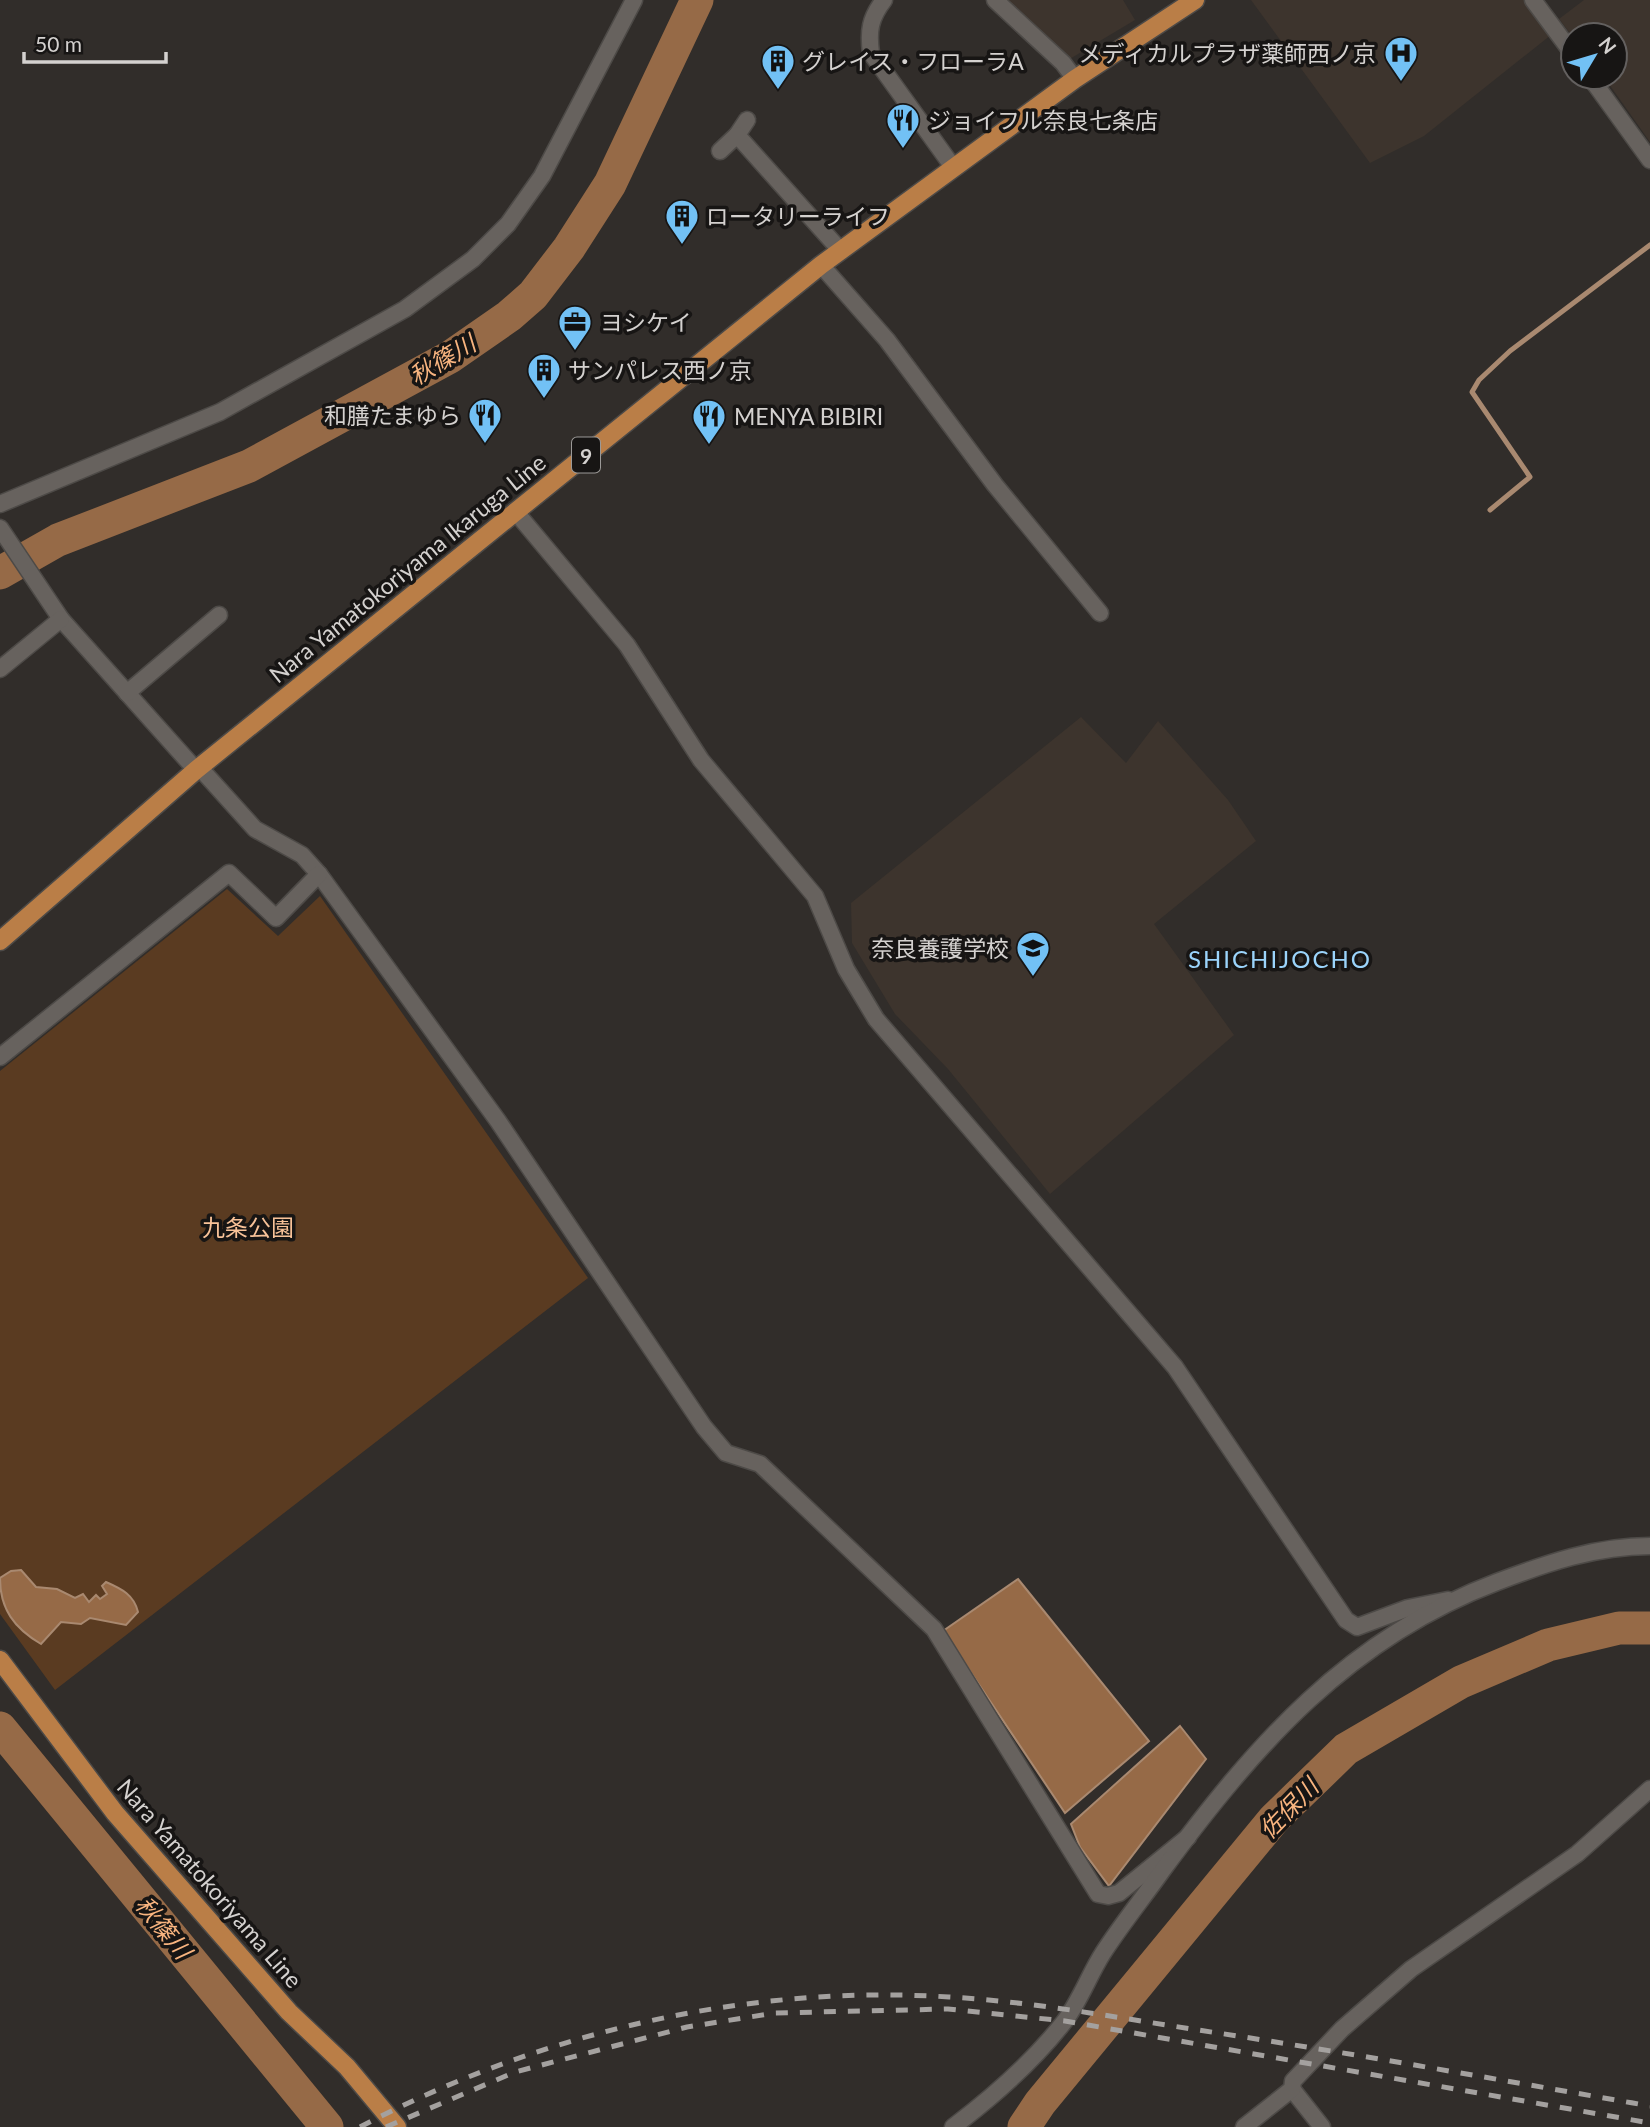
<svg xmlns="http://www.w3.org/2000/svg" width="1650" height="2127" viewBox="0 0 1650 2127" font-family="Lato,'Noto Sans JP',sans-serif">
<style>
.built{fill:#3d342d}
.green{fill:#5a3b21}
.water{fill:#966a47;stroke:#a98970;stroke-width:2}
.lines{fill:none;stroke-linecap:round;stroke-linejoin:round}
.stream{stroke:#a98970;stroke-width:5}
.river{stroke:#966a47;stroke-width:33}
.street-casing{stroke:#4d4a47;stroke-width:19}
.primary-casing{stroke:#4d4a47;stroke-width:21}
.street{stroke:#67625e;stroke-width:16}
.primary{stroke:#ba7e47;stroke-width:18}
.rail{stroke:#a4a19f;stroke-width:5;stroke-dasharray:12 12;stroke-linecap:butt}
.labels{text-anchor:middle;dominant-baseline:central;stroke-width:7;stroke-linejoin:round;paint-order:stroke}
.shield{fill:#171514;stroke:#9b9997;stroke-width:2}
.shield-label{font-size:21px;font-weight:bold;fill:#d4d1cf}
.poi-label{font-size:23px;fill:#d4d1cf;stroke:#171514;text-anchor:start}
.street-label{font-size:23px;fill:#d4d1cf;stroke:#171514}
.park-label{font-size:23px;fill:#f8c298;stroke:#171514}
.water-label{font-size:24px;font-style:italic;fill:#f8b47f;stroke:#171514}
.neighbourhood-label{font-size:24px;letter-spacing:2px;fill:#9bd4fb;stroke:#171514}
</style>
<rect width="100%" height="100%" fill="#312d2a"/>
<!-- built -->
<g class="built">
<path d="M999,0H1123L1135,20L1063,63Z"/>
<path d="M1251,0H1533L1556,31L1424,136L1370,163Z"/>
<path d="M1584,0H1650V142L1604,77H1615V35L1573,37L1559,19Z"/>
<path d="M1081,717L1126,763L1158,721L1228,800L1256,841L1154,924L1234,1035L1050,1194L948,1069L895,1014L852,943L851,903Z"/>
</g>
<!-- green -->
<path class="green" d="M227,889L278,936L320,896L588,1278L55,1690L0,1614V1071Z"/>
<!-- water -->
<g class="water">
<path d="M21,1570L36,1587L57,1589L75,1598L83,1594L89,1602L96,1595L100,1599L107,1594L102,1586L106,1582C122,1589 134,1595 138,1612L126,1625L90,1618L81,1624L61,1622L41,1644C14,1628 0,1609 0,1578L11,1571Z"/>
<path d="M1018,1579L1149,1741L1065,1813L943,1631Z"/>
<path d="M1180,1726L1206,1759L1109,1886L1080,1847L1071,1824Z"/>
</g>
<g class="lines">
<!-- stream -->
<path class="stream" d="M1490,510L1530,477L1472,392L1479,380L1510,351L1650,245"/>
<!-- river -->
<g class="river">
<path d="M0,573L58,540L249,466L450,357L509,316L533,295L569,248L610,184L697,0"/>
<path d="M0,1728L327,2127"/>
<path d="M1024,2127L1040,2103L1274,1819L1346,1749L1461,1682L1548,1645L1619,1628H1650"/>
</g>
<defs>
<g id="street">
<path d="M884,0C870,18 868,31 871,53L953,167"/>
<path d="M995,0L1063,63L1075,79"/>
<path d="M1533,0L1573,54"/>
<path d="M1590,77L1650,160"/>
<path d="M737,135L747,120"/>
<path d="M720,151L737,135L840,250"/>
<path d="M821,265L887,340L995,485L1100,613"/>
<path d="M0,504L220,412L405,309L473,259L508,224L542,176L634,0"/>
<path d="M515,511L627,645L701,760L815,896L846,969L876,1019L1175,1367L1346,1620L1357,1627L1408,1608L1448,1600"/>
<path d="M0,528L61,619L196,770"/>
<path d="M0,669L61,619"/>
<path d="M127,693L219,615"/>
<path d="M199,767L255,829L302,855L319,874L498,1121L704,1427L726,1453L760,1464L934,1629L1098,1894L1108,1896L1119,1893L1188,1837"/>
<path d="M0,1057L229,873L276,918L319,874"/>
<path d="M1292,2089L1322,2127"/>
<path d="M953,2127C994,2096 1032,2063 1064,2022C1080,2001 1089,1975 1103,1953C1121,1925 1143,1898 1162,1871C1254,1746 1348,1638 1497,1582C1547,1563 1596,1546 1650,1546"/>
<path d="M1244,2127L1292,2089L1293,2081L1342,2029L1411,1969L1577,1854L1650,1789"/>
</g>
<g id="primary">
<path d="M0,941L196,770L821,265L1075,79L1195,0"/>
<path d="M0,1660L115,1813L289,2012L347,2067L397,2127"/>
</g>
</defs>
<!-- street casing -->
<use href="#street" class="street-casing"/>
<!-- primary casing -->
<use href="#primary" class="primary-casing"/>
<!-- street -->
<use href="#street" class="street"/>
<!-- primary -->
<use href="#primary" class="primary"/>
<!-- rail -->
<g class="rail">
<path d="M360,2127C539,2033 746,1984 949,1997C1039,2002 1129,2020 1218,2033C1362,2055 1506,2081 1650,2106"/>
<path d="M386,2127L515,2072L687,2027L775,2013L948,2009L1065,2021L1650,2123"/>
</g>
</g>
<!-- icons -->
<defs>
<symbol id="hospital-pin" viewBox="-11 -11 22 30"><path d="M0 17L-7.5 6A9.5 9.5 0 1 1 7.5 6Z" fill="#72c1f5" stroke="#171514"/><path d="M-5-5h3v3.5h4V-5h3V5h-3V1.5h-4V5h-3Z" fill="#111"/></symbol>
<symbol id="building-pin" viewBox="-11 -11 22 30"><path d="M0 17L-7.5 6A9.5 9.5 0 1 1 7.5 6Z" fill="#72c1f5" stroke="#171514"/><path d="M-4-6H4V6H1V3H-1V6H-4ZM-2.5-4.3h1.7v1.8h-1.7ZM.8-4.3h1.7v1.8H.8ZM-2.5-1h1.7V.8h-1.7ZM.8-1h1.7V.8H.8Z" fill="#111"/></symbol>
<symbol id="restaurant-pin" viewBox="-11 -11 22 30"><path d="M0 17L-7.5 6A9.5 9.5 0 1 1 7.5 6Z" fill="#72c1f5" stroke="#171514"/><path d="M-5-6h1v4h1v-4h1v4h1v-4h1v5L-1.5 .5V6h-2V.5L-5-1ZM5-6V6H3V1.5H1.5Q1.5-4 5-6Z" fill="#111"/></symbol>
<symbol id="office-pin" viewBox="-11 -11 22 30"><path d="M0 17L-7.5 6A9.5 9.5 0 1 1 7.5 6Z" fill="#72c1f5" stroke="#171514"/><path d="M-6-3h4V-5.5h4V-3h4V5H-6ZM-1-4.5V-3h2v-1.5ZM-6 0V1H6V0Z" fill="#111"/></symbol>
<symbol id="school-pin" viewBox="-11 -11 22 30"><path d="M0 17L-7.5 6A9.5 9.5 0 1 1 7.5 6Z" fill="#72c1f5" stroke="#171514"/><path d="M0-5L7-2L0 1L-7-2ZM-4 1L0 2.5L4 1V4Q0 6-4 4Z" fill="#111"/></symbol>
</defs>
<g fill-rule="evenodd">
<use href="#hospital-pin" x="1382" y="34" width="38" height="52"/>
<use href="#building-pin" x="759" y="42" width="38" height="52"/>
<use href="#restaurant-pin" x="884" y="101" width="38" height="52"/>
<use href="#building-pin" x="663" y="197" width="38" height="52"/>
<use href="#office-pin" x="556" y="303" width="38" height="52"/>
<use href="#building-pin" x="525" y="351" width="38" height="52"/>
<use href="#restaurant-pin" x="466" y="396" width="38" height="52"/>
<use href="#restaurant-pin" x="690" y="397" width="38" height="52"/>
<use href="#school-pin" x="1014" y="929" width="38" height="52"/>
</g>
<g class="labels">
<!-- shield labels -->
<rect class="shield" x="572" y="437.5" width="28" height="35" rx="5"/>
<g class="shield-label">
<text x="586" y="455">9</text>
</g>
<!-- poi labels -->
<g class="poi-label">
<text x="1376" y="53" text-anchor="end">メディカルプラザ薬師西ノ京</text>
<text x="802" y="61">グレイス・フローラA</text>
<text x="928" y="120">ジョイフル奈良七条店</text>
<text x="706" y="216">ロータリーライフ</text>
<text x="600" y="322">ヨシケイ</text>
<text x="568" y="370">サンパレス西ノ京</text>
<text x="461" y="415" text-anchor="end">和膳たまゆら</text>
<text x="734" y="416">MENYA BIBIRI</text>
<text x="1009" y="948" text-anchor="end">奈良養護学校</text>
</g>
<!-- street labels -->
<g class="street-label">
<text transform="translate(407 568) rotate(-39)">Nara Yamatokoriyama Ikaruga Line</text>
<text transform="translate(210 1883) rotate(49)">Nara Yamatokoriyama Line</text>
</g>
<!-- park labels -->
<g class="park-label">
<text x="248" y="1227">九条公園</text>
</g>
<!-- water labels -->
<g class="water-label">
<text transform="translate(442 359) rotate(-31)">秋篠川</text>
<text transform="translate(1288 1808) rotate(-46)">佐保川</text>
<text transform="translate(164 1927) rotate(51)">秋篠川</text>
</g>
<!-- neighbourhood labels -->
<g class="neighbourhood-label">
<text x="1280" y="958">SHICHIJOCHO</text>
</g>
</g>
<!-- north arrow -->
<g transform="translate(1594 56) rotate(52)"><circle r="33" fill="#171514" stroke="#63605f" stroke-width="2"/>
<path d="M0-5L12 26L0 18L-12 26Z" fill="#72c1f5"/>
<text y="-10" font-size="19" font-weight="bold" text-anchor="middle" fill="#d4d1cf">N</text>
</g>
<!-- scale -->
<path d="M24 52v10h142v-10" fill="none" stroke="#d4d1cf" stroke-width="3.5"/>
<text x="35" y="52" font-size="21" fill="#d4d1cf" stroke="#171514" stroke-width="5" paint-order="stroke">50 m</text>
</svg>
